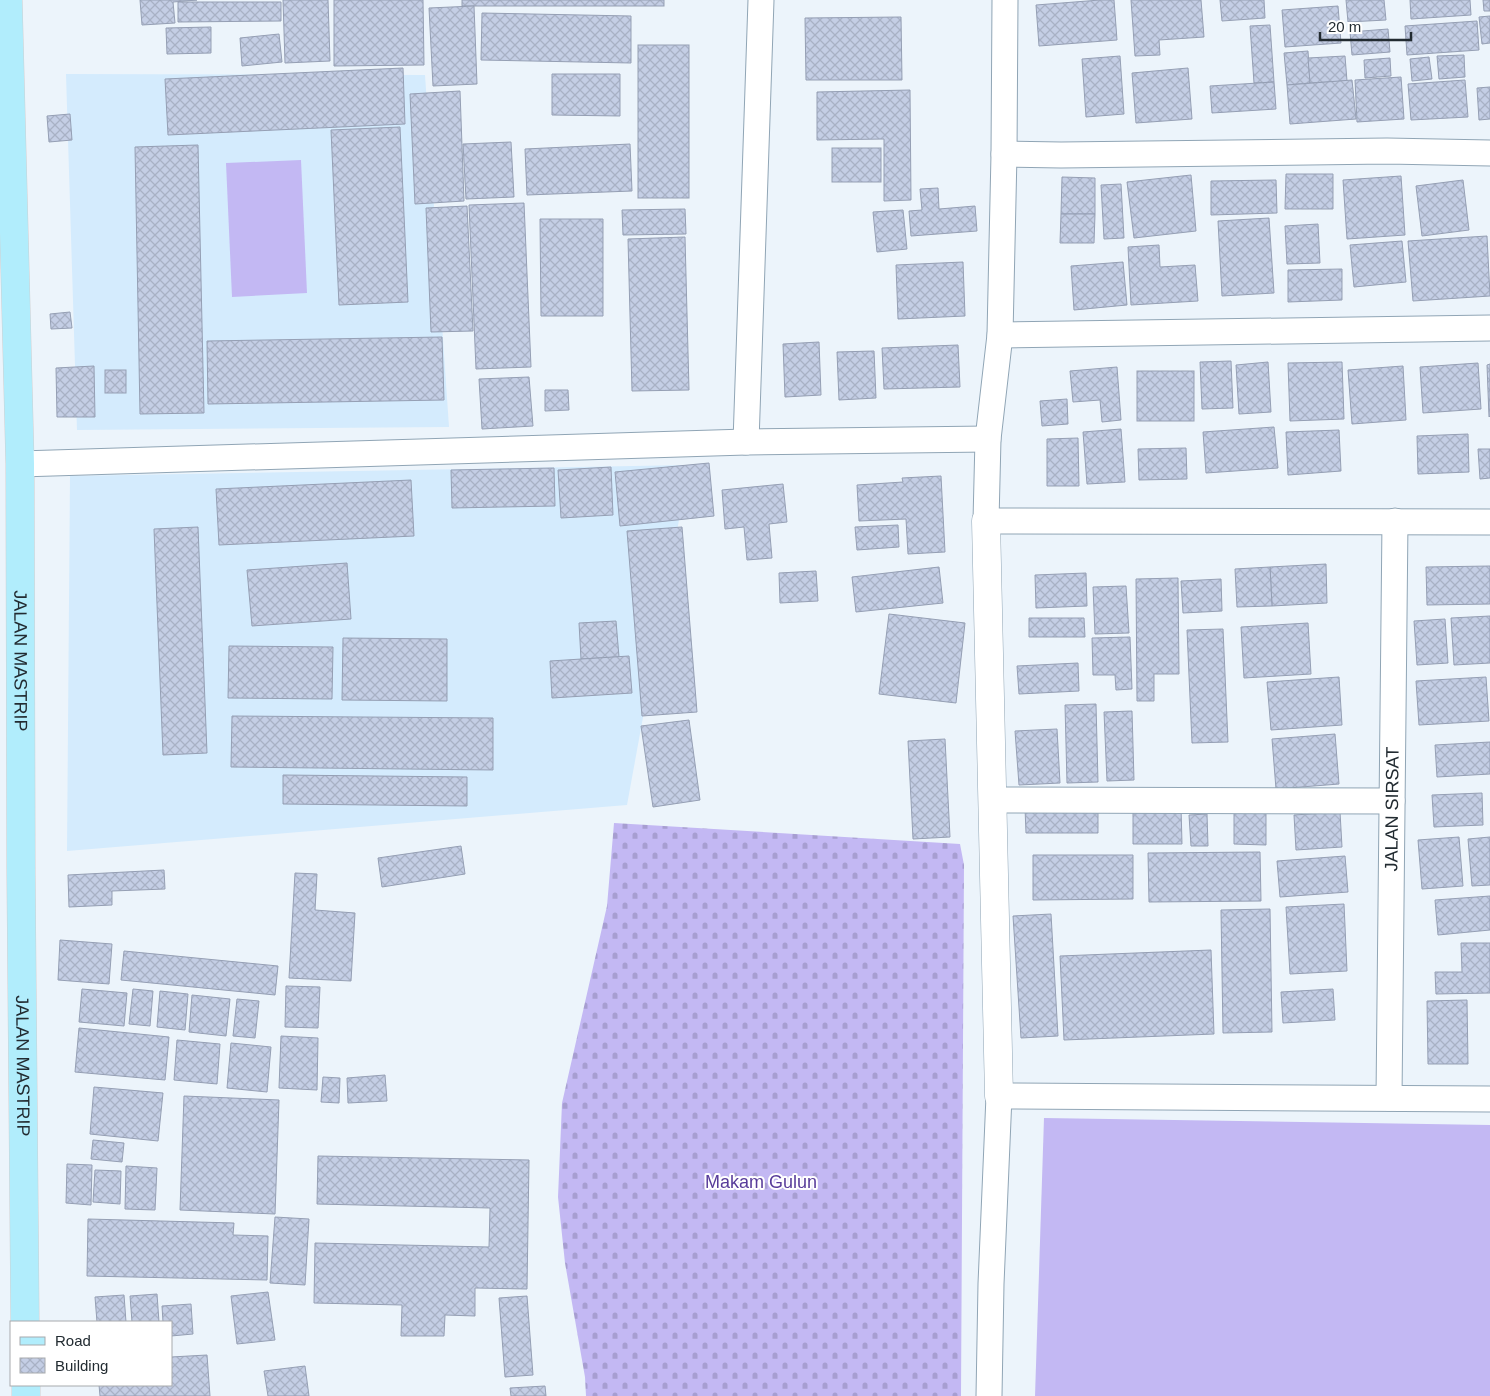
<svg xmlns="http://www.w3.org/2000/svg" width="1490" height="1396" viewBox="0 0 1490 1396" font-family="Arial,sans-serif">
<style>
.built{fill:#d4ebfd}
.cemetery{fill:url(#cemetery-stones)}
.garden{fill:#c3b8f3}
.building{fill:url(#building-cross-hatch);stroke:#959fb4}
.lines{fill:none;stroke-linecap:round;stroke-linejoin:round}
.minor-casing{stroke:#90a5b5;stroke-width:27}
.tertiary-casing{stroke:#90a5b5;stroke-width:29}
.primary-casing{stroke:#ced0d2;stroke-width:29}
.minor{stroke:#fff;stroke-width:25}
.tertiary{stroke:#fff;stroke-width:28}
.primary{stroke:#b1edfc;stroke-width:28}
.labels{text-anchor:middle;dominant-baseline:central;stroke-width:4;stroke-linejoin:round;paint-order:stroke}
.street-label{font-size:18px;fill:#222b31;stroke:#fff}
.park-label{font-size:18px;fill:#583c9a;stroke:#fff}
</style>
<defs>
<pattern id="cemetery-stones" width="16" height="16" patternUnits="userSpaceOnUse" patternTransform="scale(1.25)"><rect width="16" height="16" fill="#c3b8f3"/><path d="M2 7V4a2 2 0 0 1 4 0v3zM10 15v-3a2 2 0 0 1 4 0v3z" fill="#a79ed1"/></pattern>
<pattern id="building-cross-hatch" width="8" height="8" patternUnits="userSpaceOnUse" patternTransform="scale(1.25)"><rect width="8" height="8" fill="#c4cee5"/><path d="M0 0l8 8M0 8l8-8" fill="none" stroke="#a8b1c5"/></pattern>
</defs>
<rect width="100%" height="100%" fill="#ecf4fb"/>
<!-- built -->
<g class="built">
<path d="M66,74L425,75L449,427L77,430Z"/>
<path d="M689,465L627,805L67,851L70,476Z"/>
</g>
<!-- cemetery -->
<path class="cemetery" d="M614,823L960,844L964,865L961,1396H586L585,1377L565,1263L558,1197L562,1103L607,906Z"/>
<!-- garden -->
<g class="garden">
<path d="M301,160L307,293L232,297L226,163Z"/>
<path d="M1044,1118L1490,1125V1396H1035Z"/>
</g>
<!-- building -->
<g class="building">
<path d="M140,0H197L173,2L175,23L142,25Z"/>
<path d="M283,0H328L330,61L285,63Z"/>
<path d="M334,0H423L424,65L334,66Z"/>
<rect x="462" y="0" width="202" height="6"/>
<path d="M1100,0H1114L1117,40L1039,46L1036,5Z"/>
<path d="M1131,0H1201L1204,37L1159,40L1160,55L1135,56Z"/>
<path d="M1220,0H1264L1265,18L1222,21Z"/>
<path d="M1346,0H1384L1386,20L1348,22Z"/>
<path d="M1410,0H1470L1471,15L1411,19Z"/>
<path d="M1483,0H1490V11H1484Z"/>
<path d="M178,2H281V21L178,22Z"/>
<path d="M474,6L477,84L433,86L429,8Z"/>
<path d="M1338,6L1341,43L1285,47L1282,10Z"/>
<path d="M482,13L631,16V63L481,60Z"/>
<path d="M1490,16V43L1482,44L1479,17Z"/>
<path d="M901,17L902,80H806L805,18Z"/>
<path d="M1477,21L1479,50L1407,55L1405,26Z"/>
<path d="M1270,25L1274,82L1254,83L1250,26Z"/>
<path d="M211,27V53L167,54L166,28Z"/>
<path d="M1388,29L1390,52L1352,55L1350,32Z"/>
<path d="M279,34L282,62L242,66L240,38Z"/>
<rect x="638" y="45" width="51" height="153"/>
<path d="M1308,51L1310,83L1287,85L1284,53Z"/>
<path d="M1464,55L1465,77L1439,79L1437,56Z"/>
<path d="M1120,56L1124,114L1086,117L1082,59Z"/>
<path d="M1345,56L1347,81L1310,83L1308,58Z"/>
<path d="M1429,57L1432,79L1412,81L1410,59Z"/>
<path d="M1390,58L1391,76L1365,78L1364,60Z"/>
<path d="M403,68L405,124L168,135L165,79Z"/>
<path d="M1188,68L1192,119L1136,123L1132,73Z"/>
<path d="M552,74H620V116L552,115Z"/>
<path d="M1401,77L1404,119L1357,122L1355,80Z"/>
<path d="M1352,80L1356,119L1290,124L1287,85Z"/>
<path d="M1465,80L1468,117L1411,120L1408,84Z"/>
<path d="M1274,82L1276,109L1212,113L1210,86Z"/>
<path d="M1490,87V119L1479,120L1477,88Z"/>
<path d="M910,90L911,200L884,201V139L817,140V92Z"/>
<path d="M460,91L464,201L415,204L410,94Z"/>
<path d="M70,114L72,140L49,142L47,116Z"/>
<path d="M400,127L408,302L339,305L331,130Z"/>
<path d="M511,142L514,197L466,199L463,144Z"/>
<path d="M630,144L632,191L527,195L525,149Z"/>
<path d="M198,145L204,413L140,414L135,147Z"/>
<rect x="832" y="148" width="49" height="34"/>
<path d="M1286,174H1333V209H1285Z"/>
<path d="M1191,175L1196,231L1134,238L1127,182Z"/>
<path d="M1401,176L1405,235L1347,239L1343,180Z"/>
<path d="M1062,177L1095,178V214H1061Z"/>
<path d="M1276,180L1277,213L1211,215V181Z"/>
<path d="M1463,180L1469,230L1422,236L1416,186Z"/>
<path d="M1121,184L1124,238L1104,239L1101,185Z"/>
<path d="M938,188L939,209L975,206L977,231L911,236L909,211L922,210L920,189Z"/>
<path d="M524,203L531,367L476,369L469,205Z"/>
<path d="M467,206L473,331L431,332L426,208Z"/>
<path d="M685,209L686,234L623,235L622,210Z"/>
<path d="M903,210L907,249L877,252L873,212Z"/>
<path d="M1061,214H1095L1094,243H1060Z"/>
<path d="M1269,218L1274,293L1222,296L1218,221Z"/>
<path d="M540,219H603V316H541Z"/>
<path d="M1318,224L1320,263L1287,264L1285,226Z"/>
<path d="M1487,236L1490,296L1413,301L1408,241Z"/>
<path d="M685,237L689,390L632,391L628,239Z"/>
<path d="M1402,241L1406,282L1354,287L1350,245Z"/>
<path d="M1159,245L1160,267L1195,265L1198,301L1131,305L1128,247Z"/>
<path d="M963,262L965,316L898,319L896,265Z"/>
<path d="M1123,262L1127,305L1074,310L1071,266Z"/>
<path d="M1342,269V300L1288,302V270Z"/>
<path d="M70,312L72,328L51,329L50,314Z"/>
<path d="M442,337L444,400L208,404L207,341Z"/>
<path d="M819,342L821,395L785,397L783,344Z"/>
<path d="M958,345L960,387L884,389L882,348Z"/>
<path d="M874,351L876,398L839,400L837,352Z"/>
<path d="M1231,361L1233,408L1202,409L1200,362Z"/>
<path d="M1268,362L1271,412L1239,414L1236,365Z"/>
<path d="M1342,362L1344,419L1290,421L1288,363Z"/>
<path d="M1478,363L1481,409L1423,413L1420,367Z"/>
<path d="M1490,364V416L1489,417L1487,365Z"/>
<path d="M94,366L95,417H57L56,368Z"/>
<path d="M1403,366L1406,420L1352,424L1348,370Z"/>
<path d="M1117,367L1121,420L1102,422L1100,400L1073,402L1070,371Z"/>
<rect x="105" y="370" width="21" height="23"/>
<rect x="1137" y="371" width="57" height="50"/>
<path d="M529,377L533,426L482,429L479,379Z"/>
<path d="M545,390H568L569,410L545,411Z"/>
<path d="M1067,399L1068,424L1042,426L1040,401Z"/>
<path d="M1274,427L1278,468L1206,473L1203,432Z"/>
<path d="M1121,429L1125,482L1087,484L1083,432Z"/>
<path d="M1339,430L1341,471L1288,475L1286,432Z"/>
<path d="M1468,434L1469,472L1418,474L1417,436Z"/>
<path d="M1078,438L1079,486H1047V439Z"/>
<path d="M1186,448L1187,479L1139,480L1138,449Z"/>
<path d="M1478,449H1490V478L1480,479Z"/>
<path d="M709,463L714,516L620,526L615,472Z"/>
<path d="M611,467L613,515L561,518L558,470Z"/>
<path d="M554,468L555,506L452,508L451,470Z"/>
<path d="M941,476L945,552L908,554L906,519L859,521L857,485L903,482L902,478Z"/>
<path d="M411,480L414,536L219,545L216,489Z"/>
<path d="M783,484L787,522L769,524L772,558L747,560L744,527L725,529L722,490Z"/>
<path d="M898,525L899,547L857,550L855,527Z"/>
<path d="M198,527L207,753L163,755L154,529Z"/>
<path d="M682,527L697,712L642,716L627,531Z"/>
<path d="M347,563L351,619L252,626L247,570Z"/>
<path d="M1326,564L1327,603L1272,606L1270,567Z"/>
<path d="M1490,566V604L1427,605L1426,567Z"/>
<path d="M939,567L943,603L856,612L852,577Z"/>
<path d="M1270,567L1272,606L1237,607L1235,569Z"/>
<path d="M816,571L818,601L780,603L779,573Z"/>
<path d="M1086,573L1087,606L1036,608L1035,575Z"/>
<path d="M1178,578L1179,674H1154V701H1137L1136,579Z"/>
<path d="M1221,579L1222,611L1183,613L1181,581Z"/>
<path d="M1126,586L1129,633L1095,634L1093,587Z"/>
<path d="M889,614L965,623L956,703L879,694Z"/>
<path d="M1490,616V663L1454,665L1451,618Z"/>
<path d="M1029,618H1084L1085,637H1029Z"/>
<path d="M1445,619L1448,663L1417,665L1414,621Z"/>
<path d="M616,621L619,657L581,659L579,623Z"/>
<path d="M1308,623L1311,674L1244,678L1241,627Z"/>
<path d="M1223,629L1228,742L1192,743L1187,630Z"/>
<path d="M1130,637L1132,689L1116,690L1115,675H1093L1092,638Z"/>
<path d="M343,638L447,639V701L342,700Z"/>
<path d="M229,646L333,647L332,699L228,698Z"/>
<path d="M629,656L632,693L552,698L550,661Z"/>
<path d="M1078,663L1079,691L1019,694L1017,666Z"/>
<path d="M1339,677L1342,725L1271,730L1267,682Z"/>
<path d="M1486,677L1489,721L1419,725L1416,681Z"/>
<path d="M1096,704L1098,782L1067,783L1065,705Z"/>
<path d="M1132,711L1134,780L1107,781L1104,712Z"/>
<path d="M232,716L493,718V770L231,767Z"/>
<path d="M689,720L700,800L653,807L641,726Z"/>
<path d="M1057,729L1060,783L1019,785L1015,731Z"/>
<path d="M1335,734L1339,784L1276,789L1272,739Z"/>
<path d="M945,739L950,837L913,839L908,741Z"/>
<path d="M1490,742V774L1437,777L1435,745Z"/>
<path d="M283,775L467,777V806L283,804Z"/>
<path d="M1482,793L1483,825L1434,827L1432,795Z"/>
<path d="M1133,807H1181L1182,844H1133Z"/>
<path d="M1025,808H1098V833H1026Z"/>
<path d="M1234,808H1266V845L1234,844Z"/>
<path d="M1340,812L1342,847L1296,850L1294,815Z"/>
<path d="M1207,814L1208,846H1191L1189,815Z"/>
<path d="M1459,837L1463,886L1422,889L1418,840Z"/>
<path d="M1490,837V885L1472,886L1468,839Z"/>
<path d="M461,846L465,874L382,887L378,858Z"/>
<path d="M1260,852L1261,901L1149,902L1148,853Z"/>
<path d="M1033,855H1133V899L1033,900Z"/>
<path d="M1345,856L1348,892L1280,897L1277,861Z"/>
<path d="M164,870L165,889L112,891V905L69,907L68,875Z"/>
<path d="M295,873L317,874L315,910L355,913L351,981L289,978Z"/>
<path d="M1490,896V930L1438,935L1435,900Z"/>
<path d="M1344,904L1347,971L1290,974L1286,907Z"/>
<path d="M1270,909L1272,1032L1223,1033L1221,910Z"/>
<path d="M1051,914L1058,1036L1021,1038L1013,916Z"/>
<path d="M60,940L112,944L109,984L58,980Z"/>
<path d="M1461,943H1490V993L1436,994L1435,972H1462Z"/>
<path d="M1211,950L1214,1034L1064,1040L1060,956Z"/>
<path d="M124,951L278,966L275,995L121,980Z"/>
<path d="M286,986L320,987L318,1028L285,1027Z"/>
<path d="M82,989L127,993L124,1026L79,1022Z"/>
<path d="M133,989L153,991L150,1026L129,1024Z"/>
<path d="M1333,989L1335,1020L1283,1023L1281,992Z"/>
<path d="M160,991L188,994L185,1030L157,1027Z"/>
<path d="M192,995L230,999L226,1036L189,1032Z"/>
<path d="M237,999L259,1001L255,1038L233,1036Z"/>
<path d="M1467,1000L1468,1064H1428L1427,1001Z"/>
<path d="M79,1028L169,1037L165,1080L75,1072Z"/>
<path d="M281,1036L318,1038L317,1090L279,1088Z"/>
<path d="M177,1040L220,1044L217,1084L174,1080Z"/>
<path d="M231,1043L271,1047L267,1092L227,1088Z"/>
<path d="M385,1075L387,1101L348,1103L347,1078Z"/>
<path d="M323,1077L340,1078L339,1103L321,1102Z"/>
<path d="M94,1087L163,1093L158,1141L90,1134Z"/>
<path d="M184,1096L279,1100L275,1214L180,1210Z"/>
<path d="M93,1140L124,1143L122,1162L91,1159Z"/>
<path d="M318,1156L529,1160L527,1289L475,1288V1316L445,1315L444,1336H401L402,1305L314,1303L315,1243L489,1247L490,1208L317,1204Z"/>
<path d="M67,1164L92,1165L91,1205L66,1203Z"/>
<path d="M126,1166L157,1168L155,1210L125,1209Z"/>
<path d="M95,1170L121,1171L120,1204L93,1202Z"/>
<path d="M275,1217L309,1219L305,1285L270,1283Z"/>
<path d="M88,1219L234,1223L233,1235L268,1236L267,1280L87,1276Z"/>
<path d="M268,1292L275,1340L237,1344L231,1296Z"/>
<path d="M157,1294L159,1322H132L130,1296Z"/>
<path d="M124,1295L126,1322H97L95,1297Z"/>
<path d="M527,1296L533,1375L505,1377L499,1298Z"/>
<path d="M191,1304L193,1334L171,1336V1322H163L162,1306Z"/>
<path d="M207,1355L210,1396H100L99,1385H171V1357Z"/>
<path d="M305,1366L309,1396H268L264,1371Z"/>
<path d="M545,1386L546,1396H511L510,1388Z"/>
</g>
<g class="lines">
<defs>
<g id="minor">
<path d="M1005,0L1004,154L1000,335L988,439L986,521L1490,522"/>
<path d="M1004,154L1061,155L1387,151L1490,153"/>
<path d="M1000,335L1490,328"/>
<path d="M746,442L761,0"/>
<path d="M20,464L746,442L988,439"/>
<path d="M992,800L1392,801"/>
<path id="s1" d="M1389,1098L1395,521"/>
<path d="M989,1396L991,1284L999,1096L1490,1099"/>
</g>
<path id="tertiary" d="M986,521L999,1096"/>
<g id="primary">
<path id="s2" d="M8,0L20,464L21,873L25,1322"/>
<path d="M26,1385V1396"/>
</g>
</defs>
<!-- minor casing -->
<use href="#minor" class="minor-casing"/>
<!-- tertiary casing -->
<use href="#tertiary" class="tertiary-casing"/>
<!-- primary casing -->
<use href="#primary" class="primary-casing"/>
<!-- minor -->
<use href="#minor" class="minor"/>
<!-- tertiary -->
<use href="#tertiary" class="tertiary"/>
<!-- primary -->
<use href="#primary" class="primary"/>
</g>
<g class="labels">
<!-- street labels -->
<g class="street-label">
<text stroke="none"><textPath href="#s2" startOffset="661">JALAN MASTRIP</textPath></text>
<text stroke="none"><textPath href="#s1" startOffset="289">JALAN SIRSAT</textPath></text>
<text stroke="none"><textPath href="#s2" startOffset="1066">JALAN MASTRIP</textPath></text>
</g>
<!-- park labels -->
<g class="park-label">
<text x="761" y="1182">Makam Gulun</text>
</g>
</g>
<!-- legend -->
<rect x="10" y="1321" width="162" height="65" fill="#ffffff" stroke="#a7aaad"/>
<rect x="20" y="1337" width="25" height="8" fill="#b1edfc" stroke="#a7aaad"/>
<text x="55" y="1346" font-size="15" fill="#222b31">Road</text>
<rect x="20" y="1358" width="25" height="15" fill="url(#building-cross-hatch)" stroke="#a7aaad"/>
<text x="55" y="1371" font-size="15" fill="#222b31">Building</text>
<!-- scale -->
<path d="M1320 32v8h91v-8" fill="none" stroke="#222b31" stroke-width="2.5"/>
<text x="1328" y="32" font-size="15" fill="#222b31" stroke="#ffffff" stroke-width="4" paint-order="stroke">20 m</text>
</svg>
